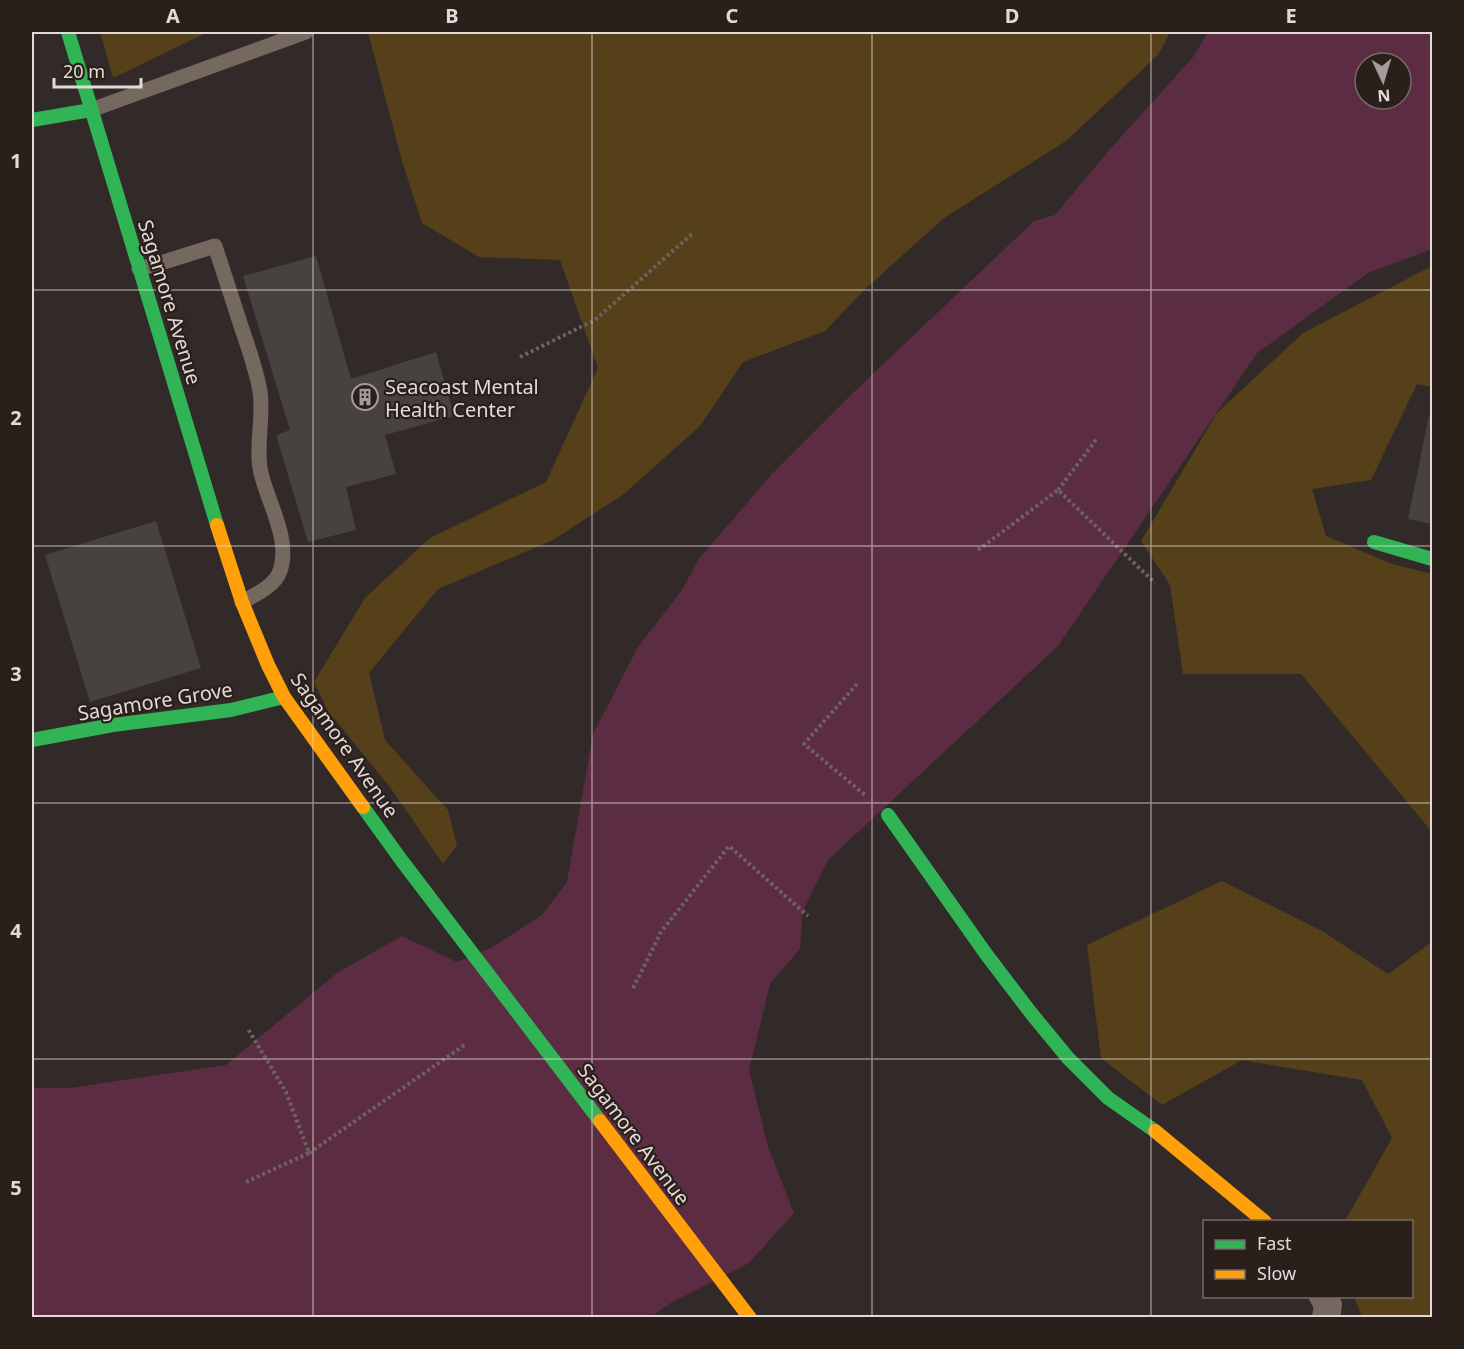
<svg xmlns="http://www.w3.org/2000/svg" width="1464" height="1349" viewBox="0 0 1464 1349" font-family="'Noto Sans',sans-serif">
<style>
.green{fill:#564019}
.water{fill:#5c2d42;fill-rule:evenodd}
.building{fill:#474140}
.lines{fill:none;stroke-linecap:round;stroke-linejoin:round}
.path{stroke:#6c635d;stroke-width:4;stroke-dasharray:3 3;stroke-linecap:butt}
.lane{stroke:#74685f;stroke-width:15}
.street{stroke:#74685f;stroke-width:28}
.fast{stroke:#30b455;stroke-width:14}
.slow{stroke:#ff9f0a;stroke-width:14}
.grid{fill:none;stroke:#e3dad8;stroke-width:1.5;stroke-opacity:0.55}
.labels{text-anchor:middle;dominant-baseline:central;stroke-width:4.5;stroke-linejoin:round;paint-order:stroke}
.street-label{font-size:20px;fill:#e3dad8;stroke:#2b1f1b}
.poi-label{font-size:20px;fill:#e3dad8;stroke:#2b1f1b;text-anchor:start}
.neatline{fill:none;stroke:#e3dad8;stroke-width:2}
.grid-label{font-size:20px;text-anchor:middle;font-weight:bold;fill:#e3dad8}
</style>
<rect width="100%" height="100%" fill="#322a28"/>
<!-- green -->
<g class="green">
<path d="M100,32H208L113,78Z"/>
<path d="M368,32H1170L1158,55L1066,141L944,218L864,290L825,331L743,362L700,426L624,494L553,540L438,589L369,673L385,740L448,810L457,845L443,864L390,787L328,711L314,682L365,598L430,538L546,482L598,368L560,260L479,257L422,223L402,161Z"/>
<path d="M1432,266V387L1417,384L1371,480L1312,489L1326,536L1392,564L1432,574V832L1301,674H1183L1170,585L1141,541L1217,413L1303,333Z"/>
<path d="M1222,881L1322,931L1388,974L1432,942V1317H1362L1354,1297L1412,1296V1222L1345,1221L1392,1138L1362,1080L1242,1060L1162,1105L1101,1058L1087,945Z"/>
</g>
<!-- water -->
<path class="water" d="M1208,32H1432V249L1368,273L1257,353L1058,646L828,860L803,911L800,949L770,984L749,1070L768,1147L794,1213L749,1263L669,1304L651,1317H32V1088H70L226,1065L337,973L402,936L457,962L491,948L542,915L567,882L593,734L638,647L682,590L698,560L772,474L855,391L1034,221L1055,215L1111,148L1194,56ZM1365,63H1401V99H1365Z"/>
<!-- building -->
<g class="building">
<path d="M316,256L351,379L436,352L454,416L385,435L396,474L346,487L356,530L308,542L276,435L290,430L243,276Z"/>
<path d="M1429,415H1432V524L1408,519Z"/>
<path d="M156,521L201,668L90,702L45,555Z"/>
</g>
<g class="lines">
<!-- path -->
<g class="path">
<path d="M520,357L595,320L692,234"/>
<path d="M1058,490L1098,437"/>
<path d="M978,550L1058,490L1155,583"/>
<path d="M857,684L804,744L865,795"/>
<path d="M633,988L661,932L729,846L808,916"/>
<path d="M309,1153L466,1044"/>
<path d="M246,1182L309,1153L286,1092L248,1029"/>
</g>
<!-- lane -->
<g class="lane">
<path d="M91,110L306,32"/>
<path d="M139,269L167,261L215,246C224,273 233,301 242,329C249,349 256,369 260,391C264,417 255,449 261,473C268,503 291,540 280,571C275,586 255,595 242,602"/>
</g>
<!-- street -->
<path class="street" d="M1323,1296L1328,1305L1326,1318"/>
<!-- fast -->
<g class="fast">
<path d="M68,32L217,525"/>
<path d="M32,120L91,110"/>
<path d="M1374,542L1432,559"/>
<path d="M32,740L113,725L231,710L284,697"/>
<path d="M363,807L402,861L600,1121"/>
<path d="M888,815L986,954L1031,1013L1068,1058L1108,1098L1155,1131"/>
</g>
<!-- slow -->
<g class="slow">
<path d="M217,525L242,602L268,665L284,697L363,807"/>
<path d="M600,1121L750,1318"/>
<path d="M1155,1131L1265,1222"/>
</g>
</g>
<!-- grid -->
<path class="grid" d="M313,32V1318M592,32V1318M872,32V1318M1151,32V1318M32,290H1432M32,546H1432M32,803H1432M32,1059H1432"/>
<!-- icons -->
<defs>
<symbol id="building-ring" viewBox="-11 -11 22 22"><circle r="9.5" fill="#2b1f1b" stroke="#a59c9a" stroke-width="1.5"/><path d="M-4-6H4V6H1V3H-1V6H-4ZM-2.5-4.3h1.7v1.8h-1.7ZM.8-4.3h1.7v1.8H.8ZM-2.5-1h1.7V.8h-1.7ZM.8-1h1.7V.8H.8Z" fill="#a59c9a"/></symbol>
</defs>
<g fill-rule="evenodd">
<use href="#building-ring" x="350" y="382" width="30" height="30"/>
</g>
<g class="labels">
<!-- street labels -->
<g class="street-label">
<text transform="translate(170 302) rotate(73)">Sagamore Avenue</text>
<text transform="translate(155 701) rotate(-9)">Sagamore Grove</text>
<text transform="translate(345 745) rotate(55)">Sagamore Avenue</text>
<text transform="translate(634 1134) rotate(53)">Sagamore Avenue</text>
</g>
<!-- poi labels -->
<g class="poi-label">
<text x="385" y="386">Seacoast Mental<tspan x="385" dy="23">Health Center</tspan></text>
</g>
</g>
<!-- border -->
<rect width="1464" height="1349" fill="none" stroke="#2b1f1b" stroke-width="66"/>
<!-- legend -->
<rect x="1203" y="1220" width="210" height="78" fill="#2b1f1b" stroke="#756a67" stroke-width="1.5"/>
<rect x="1215" y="1240" width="30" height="9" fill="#30b455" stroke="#756a67" stroke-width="1.5"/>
<text x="1257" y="1250" font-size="18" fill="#e3dad8">Fast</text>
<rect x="1215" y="1270" width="30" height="9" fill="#ff9f0a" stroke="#756a67" stroke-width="1.5"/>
<text x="1257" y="1280" font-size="18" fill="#e3dad8">Slow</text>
<!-- north arrow -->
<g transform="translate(1383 81) rotate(176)"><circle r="28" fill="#2b1f1b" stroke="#756a67" stroke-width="1.5"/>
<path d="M0-4.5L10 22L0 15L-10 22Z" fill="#a59c9a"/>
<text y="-9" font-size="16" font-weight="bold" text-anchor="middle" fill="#e3dad8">N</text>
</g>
<!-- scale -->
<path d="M54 78v9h87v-9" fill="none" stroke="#e3dad8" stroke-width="3"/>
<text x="63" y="78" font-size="18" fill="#e3dad8" stroke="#2b1f1b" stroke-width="4.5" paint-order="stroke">20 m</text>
<rect x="33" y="33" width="1398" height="1283" class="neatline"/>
<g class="grid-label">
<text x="173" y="23">A</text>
<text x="452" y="23">B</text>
<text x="732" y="23">C</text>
<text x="1012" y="23">D</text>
<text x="1291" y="23">E</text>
<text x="16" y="168">1</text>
<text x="16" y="425">2</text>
<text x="16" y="681">3</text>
<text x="16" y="938">4</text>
<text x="16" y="1195">5</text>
</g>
</svg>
